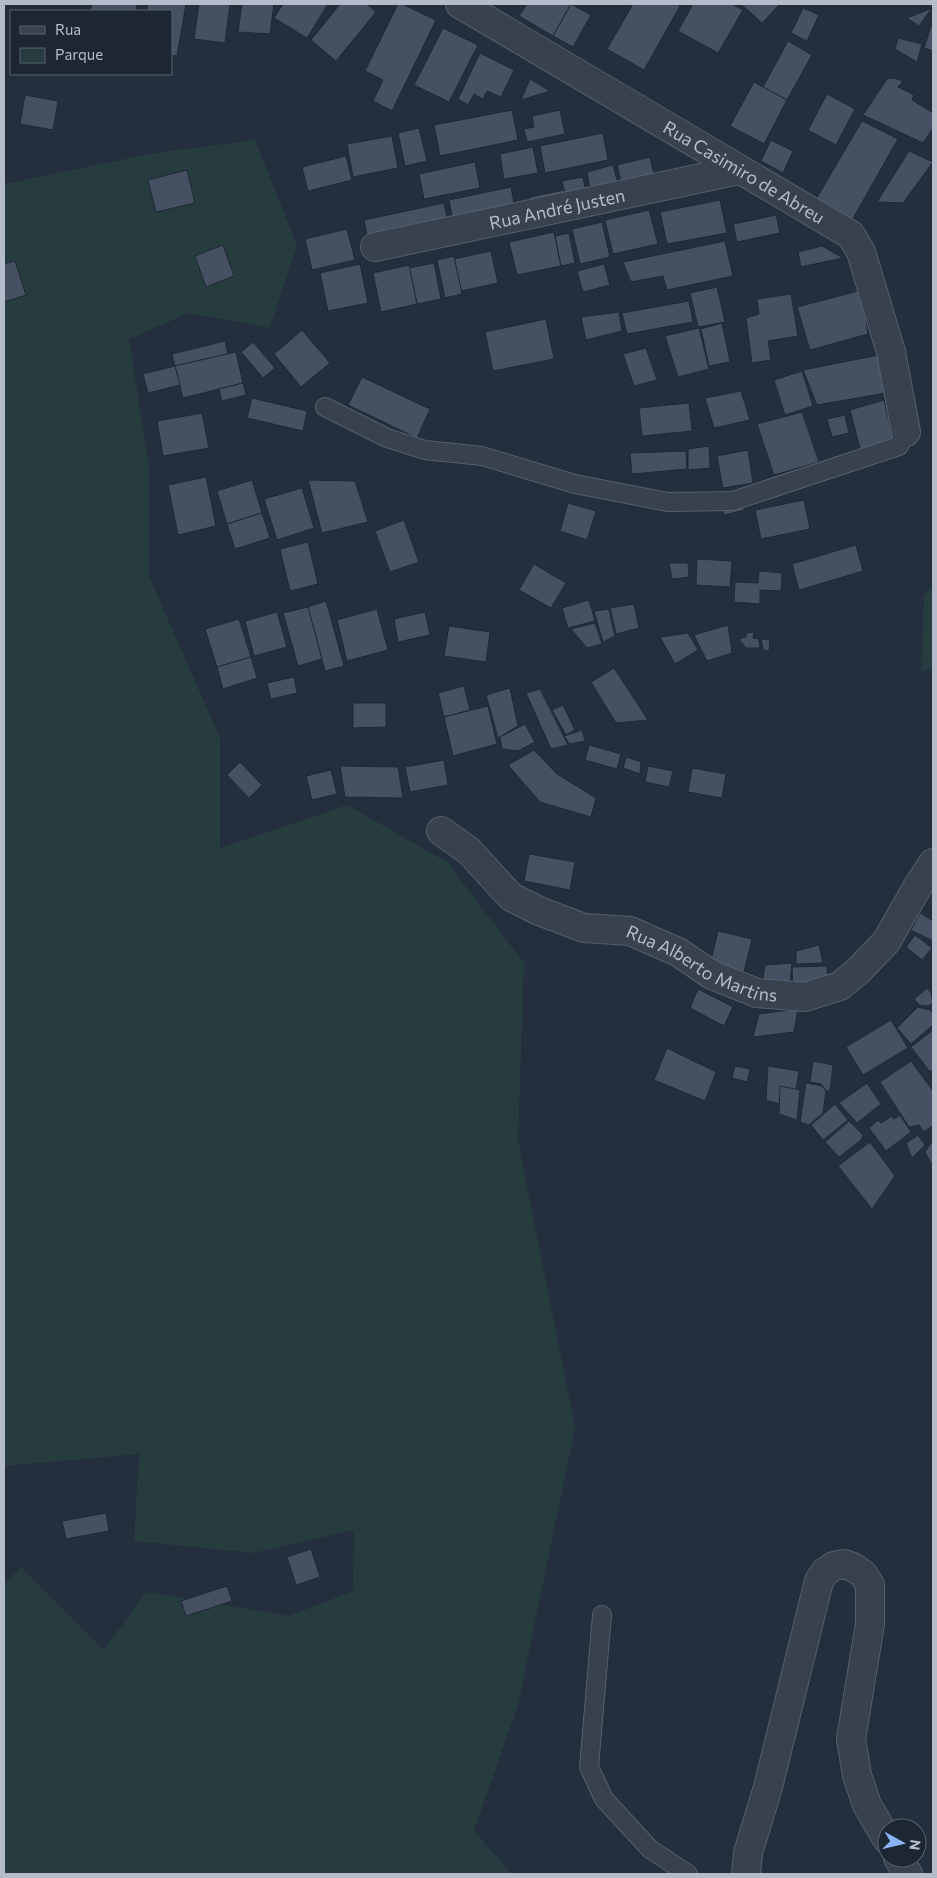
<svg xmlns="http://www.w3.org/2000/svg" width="937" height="1878" viewBox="0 0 937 1878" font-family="Commissioner,sans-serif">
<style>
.green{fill:#263c3f}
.building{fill:#455162;stroke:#1f2835}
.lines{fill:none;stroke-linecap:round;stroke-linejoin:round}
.service-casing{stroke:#565f6c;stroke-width:20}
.minor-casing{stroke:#565f6c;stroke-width:30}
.service{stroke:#38414e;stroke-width:18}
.minor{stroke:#38414e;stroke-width:28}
.labels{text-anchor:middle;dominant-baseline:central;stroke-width:4;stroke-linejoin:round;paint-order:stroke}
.street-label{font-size:18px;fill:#b4bcc9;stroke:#1d2633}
</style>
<rect width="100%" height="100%" fill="#242f3e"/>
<!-- green -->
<g class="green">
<path d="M255,140L297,245L270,328L189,313L129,339L149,466V576L220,738V848L347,805L447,862L524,963L518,1140L575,1428L518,1705L474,1831L512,1874H4V1585L21,1567L104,1650L146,1592L289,1616L353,1591L354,1530L253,1553L134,1541L139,1454L4,1466V184L155,153Z"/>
<path d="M933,587V667L921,672L924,595Z"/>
</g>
<!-- building -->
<g class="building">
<path d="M92,4H137L136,11H90Z"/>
<path d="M148,4H186L177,56L171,55V11H147Z"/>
<path d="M199,4H230L225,43L194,39Z"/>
<path d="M242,4H274L270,34L238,32Z"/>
<path d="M283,4H328L307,38L274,18Z"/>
<path d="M340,4H367L376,12L336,61L311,40Z"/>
<path d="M398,4H402L436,20L392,111L373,101L383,80L365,71Z"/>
<path d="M527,4H571L553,36L519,16Z"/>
<path d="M571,4L591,15L573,47L553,36Z"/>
<path d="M633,4H676L680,6L644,70L607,49Z"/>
<path d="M693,4H732L743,10L718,53L678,31Z"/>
<path d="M741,4H780L762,23Z"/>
<path d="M803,8L819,15L807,41L791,33Z"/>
<path d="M932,8L919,26L907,18Z"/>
<path d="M931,26L933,27V51L924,48Z"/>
<path d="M443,28L478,45L449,102L414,85Z"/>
<path d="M898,38L922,44L917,62L895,49Z"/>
<path d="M788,41L812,55L787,100L763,87Z"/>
<path d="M480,53L514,70L501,97L487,91L483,99L474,94L468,105L458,99Z"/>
<path d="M894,78L903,81L898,87L914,95L912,100L933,113V128L923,143L863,115L887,79Z"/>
<path d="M530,79L550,91L521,100Z"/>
<path d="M754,82L787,100L764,144L730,126Z"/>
<path d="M827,94L855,109L836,145L808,130Z"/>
<path d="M25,95L58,101L53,130L20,124Z"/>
<path d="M512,110L518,140L440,156L434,125Z"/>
<path d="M560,110L565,134L527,142L524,129L534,127L532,116Z"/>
<path d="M862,121L898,139L852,220L815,201Z"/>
<path d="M419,128L427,161L405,166L398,133Z"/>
<path d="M603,133L608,160L545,173L540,146Z"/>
<path d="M392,136L398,168L353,177L347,144Z"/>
<path d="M771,140L793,151L783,173L761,161Z"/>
<path d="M533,147L538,173L504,179L500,154Z"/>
<path d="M909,151L933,162L903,203L877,202Z"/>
<path d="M346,156L352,180L308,191L302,167Z"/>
<path d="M650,157L656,183L623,189L617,165Z"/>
<path d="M475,162L480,188L424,199L419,174Z"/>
<path d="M613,165L620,191L591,195L587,172Z"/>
<path d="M187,170L195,203L156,212L148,180Z"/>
<path d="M583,177L587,198L567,202L562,181Z"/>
<path d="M511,187L516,214L454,227L449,200Z"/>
<path d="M564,190L567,202L532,209L530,197Z"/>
<path d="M720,200L727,233L667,244L660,212Z"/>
<path d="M444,203L449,228L369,244L364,220Z"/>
<path d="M649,210L658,244L613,254L605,220Z"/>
<path d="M776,215L780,233L737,242L733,224Z"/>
<path d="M602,222L610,257L580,264L572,229Z"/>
<path d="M347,229L355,260L312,270L305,239Z"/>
<path d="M554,232L561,266L517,275L509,242Z"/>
<path d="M569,233L575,263L561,266L555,236Z"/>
<path d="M725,241L733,276L667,290L663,276L631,282L623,262Z"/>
<path d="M223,245L234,276L206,287L195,256Z"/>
<path d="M822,246L843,258L801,267L798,252Z"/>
<path d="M491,251L498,283L461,291L454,259Z"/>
<path d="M454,256L462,294L445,298L437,260Z"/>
<path d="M15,261L26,295L4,302V264Z"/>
<path d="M434,263L441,299L417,304L409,268Z"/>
<path d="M360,264L368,303L328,311L320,273Z"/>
<path d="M604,264L610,285L583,292L577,271Z"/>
<path d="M409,265L417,304L381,312L373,273Z"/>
<path d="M717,287L725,322L698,327L690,293Z"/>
<path d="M862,290L868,334L810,350L797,307Z"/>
<path d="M791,294L798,336L768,341L771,360L752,363L746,318L759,314L757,299Z"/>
<path d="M689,301L693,322L627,334L622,313Z"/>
<path d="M619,312L622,331L586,340L581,317Z"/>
<path d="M546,319L554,359L493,371L485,332Z"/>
<path d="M722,323L730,362L709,366L701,329Z"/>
<path d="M699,328L709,369L678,377L665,336Z"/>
<path d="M302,330L330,363L301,387L274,354Z"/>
<path d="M225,341L228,354L175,366L172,354Z"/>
<path d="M253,342L275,368L263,378L241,352Z"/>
<path d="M646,348L657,380L634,386L623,354Z"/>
<path d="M236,352L243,383L183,398L175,366Z"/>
<path d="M879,355L886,393L817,405L803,370Z"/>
<path d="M175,366L180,385L148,393L143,374Z"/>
<path d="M802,371L813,406L785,415L774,380Z"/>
<path d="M362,377L430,409L417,438L348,405Z"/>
<path d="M243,383L246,395L222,401L219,389Z"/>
<path d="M741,391L750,420L714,428L705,398Z"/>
<path d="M252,398L307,411L303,431L247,418Z"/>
<path d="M884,400L894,443L861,452L850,410Z"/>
<path d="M689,403L692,431L642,436L639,408Z"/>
<path d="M802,412L819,462L774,475L757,424Z"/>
<path d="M202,413L209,448L163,456L157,421Z"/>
<path d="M845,415L849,433L832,437L827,419Z"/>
<path d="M709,446L710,468L688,470V449Z"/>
<path d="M748,450L753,483L723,488L717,456Z"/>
<path d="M686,451L687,469L632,474L630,453Z"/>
<path d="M206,477L216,526L178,535L168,485Z"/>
<path d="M252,480L262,513L227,524L217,491Z"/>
<path d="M308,480L355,481L368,522L322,533Z"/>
<path d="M302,488L314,528L277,540L264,499Z"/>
<path d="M804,500L810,529L761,539L755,510Z"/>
<path d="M743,501L744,510L725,515L720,507Z"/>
<path d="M568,503L596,511L587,540L560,531Z"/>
<path d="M262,513L270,538L235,549L227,524Z"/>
<path d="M404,520L419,562L390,572L375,531Z"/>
<path d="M308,542L318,584L290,591L280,549Z"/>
<path d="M856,545L863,571L799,590L792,564Z"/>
<path d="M697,559L732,561L730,587L696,585Z"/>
<path d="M669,563H688L689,577L672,579Z"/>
<path d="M534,564L566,583L551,608L519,590Z"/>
<path d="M759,571L782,573L781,591L760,590V604L734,602L735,582L758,583Z"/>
<path d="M589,600L595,621L568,628L562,608Z"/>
<path d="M326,601L344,666L325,671L308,607Z"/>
<path d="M634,604L639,628L616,634L610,608Z"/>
<path d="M308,607L322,659L298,666L283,613Z"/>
<path d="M377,609L388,650L347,661L337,620Z"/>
<path d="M609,609L615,636L603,642L594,611Z"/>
<path d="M277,612L287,647L254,656L245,621Z"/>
<path d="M425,612L430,635L398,642L394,619Z"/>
<path d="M239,619L251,657L217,667L205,629Z"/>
<path d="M595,623L602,644L587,648L571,629Z"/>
<path d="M728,625L732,653L707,661L694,635Z"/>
<path d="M449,626L490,632L486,662L444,656Z"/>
<path d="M754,632L753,638L759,639L760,648H746L739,639L746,637L747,633Z"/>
<path d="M688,633L698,650L675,664L660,637Z"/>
<path d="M761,639L770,640L769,651L763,650Z"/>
<path d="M251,657L257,678L223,689L217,667Z"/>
<path d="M614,668L648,720L616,723L591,682Z"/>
<path d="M294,677L297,693L271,699L267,683Z"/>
<path d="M464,686L470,710L444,717L438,693Z"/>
<path d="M510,688L518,726L498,738L486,695Z"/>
<path d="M540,689L568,745L551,749L526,693Z"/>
<path d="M353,703H386V727L353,728Z"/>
<path d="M563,705L575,730L566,735L552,710Z"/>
<path d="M488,706L497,744L453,756L444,717Z"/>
<path d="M525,724L535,742L518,751L502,749L500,737Z"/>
<path d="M582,730L585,741L570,744L564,736Z"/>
<path d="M589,745L621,754L617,769L585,760Z"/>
<path d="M534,750L557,774L596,798L591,817L540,802L508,765Z"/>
<path d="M626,757L641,762L640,774L623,768Z"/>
<path d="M444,760L448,785L410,792L405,767Z"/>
<path d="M240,762L262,785L249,798L227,775Z"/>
<path d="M340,766L398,767L403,798L345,797Z"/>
<path d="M648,766L673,771L669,787L645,782Z"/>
<path d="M692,768L726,774L722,798L688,792Z"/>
<path d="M331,770L337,794L312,800L306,776Z"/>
<path d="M529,854L575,862L570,890L524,881Z"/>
<path d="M920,913L933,921V941L911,930Z"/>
<path d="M718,931L752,939L744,972L710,964Z"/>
<path d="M915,935L932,948L922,960L906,947Z"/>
<path d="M819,945L823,963L796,964V951Z"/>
<path d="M792,963L790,984L762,985L765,965Z"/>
<path d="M827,966L828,985L793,987L792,967Z"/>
<path d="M927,988L931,993L933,1003L928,1006L919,1005L914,999Z"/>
<path d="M698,989L733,1007L724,1026L690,1008Z"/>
<path d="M918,1007L930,1010L933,1013V1025L911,1044L897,1028Z"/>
<path d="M798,1009L794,1032L753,1037L759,1014Z"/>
<path d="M891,1020L908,1048L863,1075L846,1047Z"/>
<path d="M933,1030V1070L930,1072L911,1047Z"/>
<path d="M667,1048L716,1072L705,1101L654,1080Z"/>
<path d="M813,1061L833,1065L830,1091H826L821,1084L810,1082Z"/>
<path d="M911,1061L933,1091V1125L924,1132L919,1125L909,1127L880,1082Z"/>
<path d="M735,1066L750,1069L747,1082L732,1078Z"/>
<path d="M768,1066L799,1071L793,1108L766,1100Z"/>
<path d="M806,1083L822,1086L826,1091L823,1113L809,1125L800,1122Z"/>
<path d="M867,1083L881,1104L857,1123L839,1103Z"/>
<path d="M780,1086L800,1090L797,1120L779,1114Z"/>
<path d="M835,1104L848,1120L823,1140L811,1125Z"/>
<path d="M900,1115L911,1132L886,1151L869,1128L878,1120L881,1123L892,1116L894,1119Z"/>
<path d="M849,1121L863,1135L861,1140L839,1157L825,1142Z"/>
<path d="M918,1135L925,1145L912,1158L906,1143Z"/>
<path d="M933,1140V1167L925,1152Z"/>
<path d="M870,1142L895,1176L872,1209L838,1166Z"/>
<path d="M106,1513L109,1531L66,1539L62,1521Z"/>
<path d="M311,1549L320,1577L296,1585L287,1557Z"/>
<path d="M227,1586L232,1601L186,1616L181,1601Z"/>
</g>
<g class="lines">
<defs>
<g id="service">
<path d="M325,407L387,438L425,450L482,456L575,484L668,502L733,501L899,446L906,432"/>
<path d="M602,1615L589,1767L604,1799L650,1849L688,1874"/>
</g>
<g id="minor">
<path id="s1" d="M460,4L851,235L861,252L891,352L906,432"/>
<path id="s2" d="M375,247L739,170"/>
<path id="s3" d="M441,831L469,851L511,897L539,911L584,928L630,931L678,952L712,975L757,993L805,997L840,986L858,971L886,942L918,886L933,863"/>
<path d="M898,1858L908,1874"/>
<path d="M746,1874L748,1853L768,1787L819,1581L825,1572L834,1566L844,1564L853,1567L863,1574L870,1585V1624L851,1739L857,1775L867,1805L887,1839"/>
</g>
</defs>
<!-- service casing -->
<use href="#service" class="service-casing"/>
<!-- minor casing -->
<use href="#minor" class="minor-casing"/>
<!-- service -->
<use href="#service" class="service"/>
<!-- minor -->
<use href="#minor" class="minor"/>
</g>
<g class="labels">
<!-- street labels -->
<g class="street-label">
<text stroke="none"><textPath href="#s1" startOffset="330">Rua Casimiro de Abreu</textPath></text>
<text stroke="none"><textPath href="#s2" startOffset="186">Rua André Justen</textPath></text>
<text stroke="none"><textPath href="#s3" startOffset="302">Rua Alberto Martins</textPath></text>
</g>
</g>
<!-- border -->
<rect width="937" height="1878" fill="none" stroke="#b4bcc9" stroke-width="10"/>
<!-- legend -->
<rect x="10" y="10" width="162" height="65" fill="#1d2633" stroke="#59626f"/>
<rect x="20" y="26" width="25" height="8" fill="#38414e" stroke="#59626f"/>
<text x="55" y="35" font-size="15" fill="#b4bcc9">Rua</text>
<rect x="20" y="48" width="25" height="15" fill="#263c3f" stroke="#59626f"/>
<text x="55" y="60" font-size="15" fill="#b4bcc9">Parque</text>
<!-- north arrow -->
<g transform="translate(902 1843) rotate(98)"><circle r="24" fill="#1d2633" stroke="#59626f"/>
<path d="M0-4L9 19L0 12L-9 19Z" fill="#8ab4f8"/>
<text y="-8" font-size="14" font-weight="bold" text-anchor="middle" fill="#b4bcc9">N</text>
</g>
</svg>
